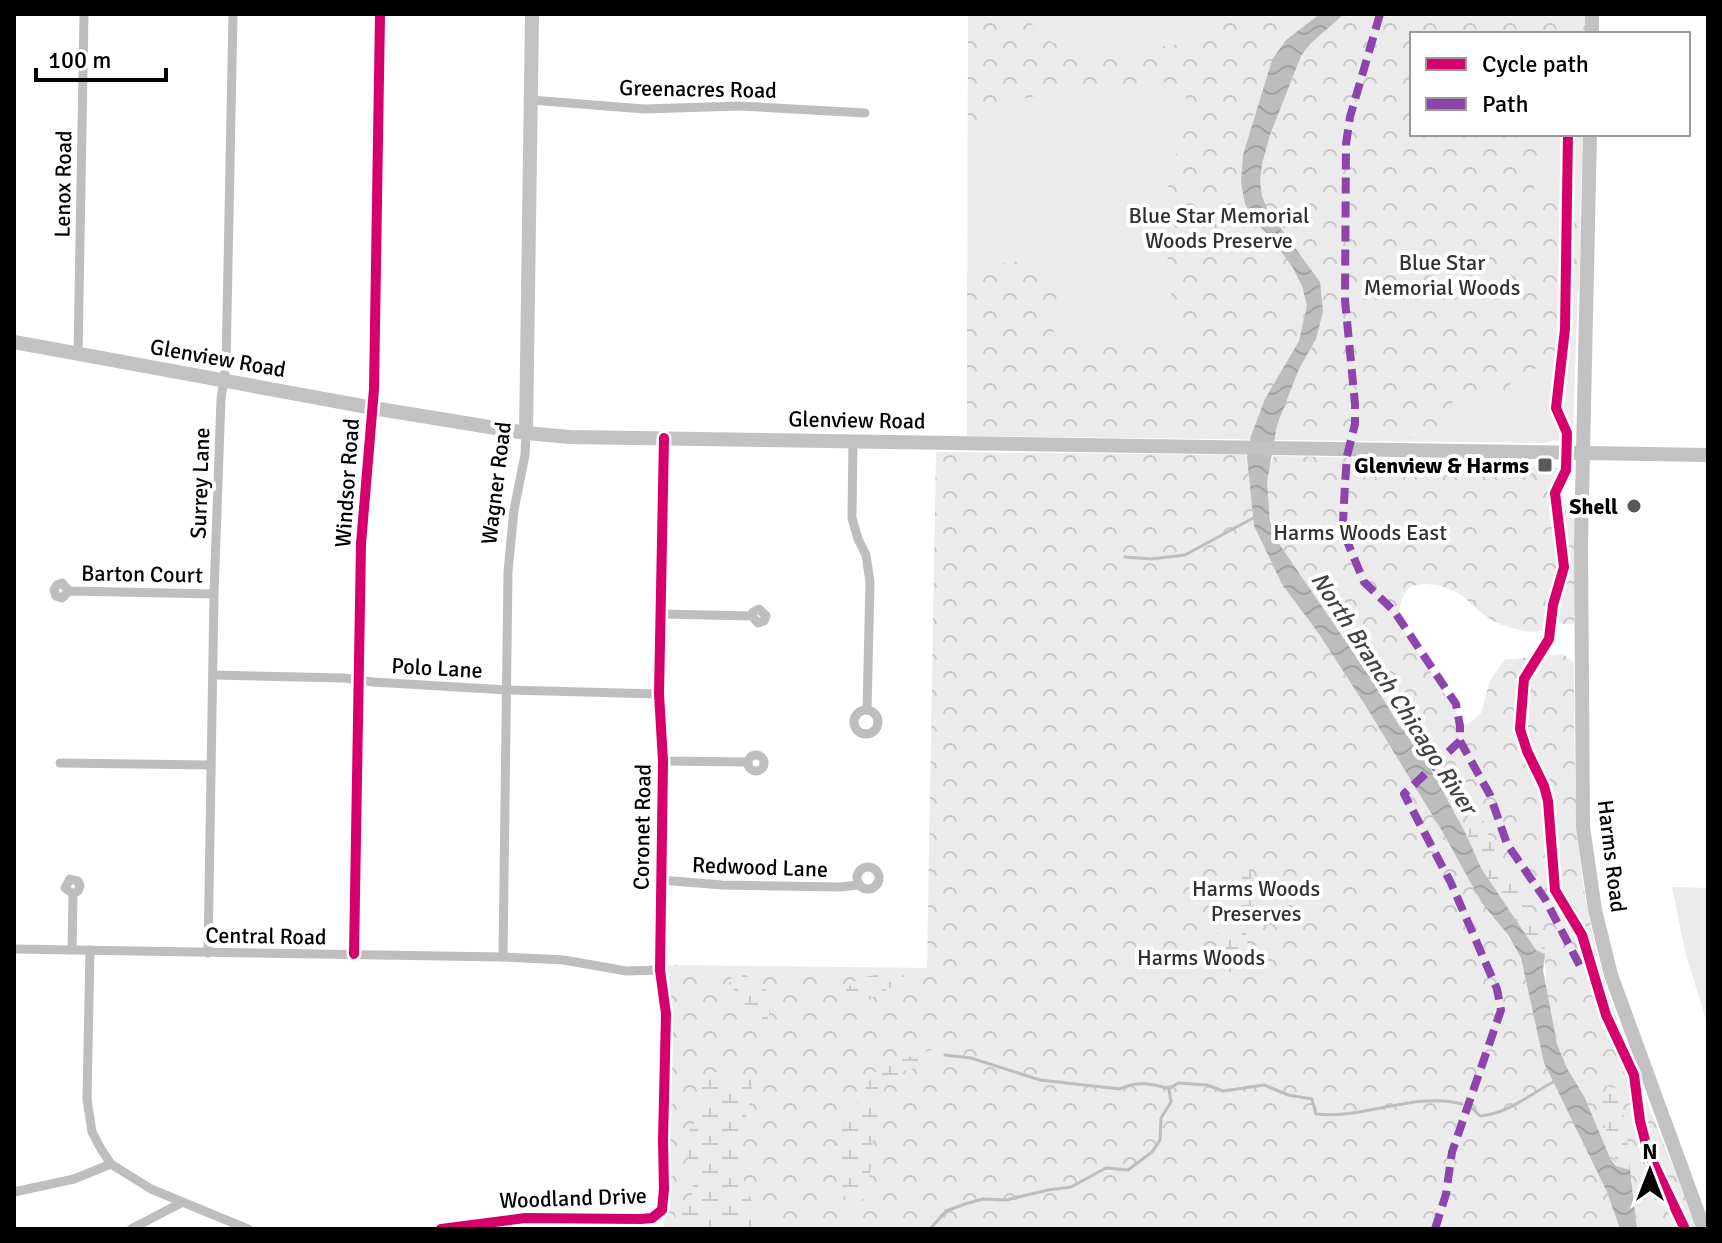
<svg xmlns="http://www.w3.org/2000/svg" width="1722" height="1243" viewBox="0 0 1722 1243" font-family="Signika,sans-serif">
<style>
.green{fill:#ebebeb}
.forest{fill:url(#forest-crowns)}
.wetland{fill:url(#wetland-marsh)}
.water{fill:url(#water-waves)}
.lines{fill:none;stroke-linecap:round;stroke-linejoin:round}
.stream{stroke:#bdbdbd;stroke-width:3}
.street{stroke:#bebebe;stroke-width:9}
.secondary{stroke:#c2c2c2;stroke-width:14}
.quiet{stroke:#8e44ad;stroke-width:8;stroke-dasharray:16 8;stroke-linecap:butt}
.cycleway-casing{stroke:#fff;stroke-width:15}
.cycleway{stroke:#d6006c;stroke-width:10}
.poi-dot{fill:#595959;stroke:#fff;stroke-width:3}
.labels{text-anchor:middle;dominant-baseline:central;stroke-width:8;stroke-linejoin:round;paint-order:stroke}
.street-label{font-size:22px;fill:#000;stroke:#fff}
.park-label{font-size:22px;fill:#313131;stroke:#fff}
.poi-label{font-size:22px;font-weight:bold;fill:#000;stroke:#fff;text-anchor:end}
.water-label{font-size:24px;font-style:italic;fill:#424242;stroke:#fff}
</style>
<defs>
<pattern id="forest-crowns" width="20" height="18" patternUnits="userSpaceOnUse" patternTransform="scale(2)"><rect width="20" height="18" fill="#ebebeb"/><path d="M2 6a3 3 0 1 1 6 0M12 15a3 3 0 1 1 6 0" fill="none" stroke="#c8c8c8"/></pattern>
<pattern id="wetland-marsh" width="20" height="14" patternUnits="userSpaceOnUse" patternTransform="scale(2)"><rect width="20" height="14" fill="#ebebeb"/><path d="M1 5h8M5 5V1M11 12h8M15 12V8" fill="none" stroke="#c8c8c8"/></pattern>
<pattern id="water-waves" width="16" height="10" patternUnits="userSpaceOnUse" patternTransform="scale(2)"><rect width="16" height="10" fill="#bdbdbd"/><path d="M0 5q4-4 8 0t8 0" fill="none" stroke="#a1a1a1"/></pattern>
</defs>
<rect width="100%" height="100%" fill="#fff"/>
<!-- green -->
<g class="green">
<path d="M968,14H1586L1412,34V134H1583L1573,431L1565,439L1544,443L967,436Z"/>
<path d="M1672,887L1708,888V1026L1686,955Z"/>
</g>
<!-- forest -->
<g class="forest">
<path d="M968,14H1027C1042,60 1106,50 1143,47C1156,46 1174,47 1186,42C1191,41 1197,34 1201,31L1198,14H1320L1286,40L1272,60L1251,123L1255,222C1353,311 1283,343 1251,436L967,431V269L1027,260L1055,276C1061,295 1052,314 1054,334C1074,353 1111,342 1136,341C1149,341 1162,344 1175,344L1181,333L1178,321L1171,309V283L1166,248L1167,201L1169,178L1176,156V120L1186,115L1193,108L1184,95L1166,83L1154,81L1110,87H1076L995,105L981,118L968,123Z"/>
<path d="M1344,14H1586L1585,34H1412V134L1534,136L1541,149L1532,178L1536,197L1572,208L1581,218L1579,290C1573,292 1566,294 1563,301C1560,307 1562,319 1561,326C1561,356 1539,370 1513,378L1510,385L1521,395V400L1518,401L1453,399L1450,419L1441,438L1275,435L1283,403L1316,339L1313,270L1268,211L1262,196L1260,181L1262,164L1270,135L1301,56L1310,44Z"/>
<path d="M936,452L1245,455L1248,458L1254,526L1282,583L1319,634L1365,705L1521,958L1544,1063L1607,1192L1620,1229H663L668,1192L669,1014L664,965L927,968Z"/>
<path d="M1274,456C1367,457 1460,465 1553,467L1562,469L1550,488L1552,495L1565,504L1575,505L1574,624C1567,625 1562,623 1556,623C1548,623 1546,629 1540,631C1529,634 1513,628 1503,625C1483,618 1474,604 1458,593C1451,589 1442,586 1434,585C1405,580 1402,595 1397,620L1456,711L1459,725L1469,724L1481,713L1490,680L1504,660L1563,654L1574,663C1575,746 1572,830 1588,912C1607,1016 1660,1129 1697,1229H1637L1631,1177L1610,1158L1585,1098L1567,1068L1557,1044L1547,995L1545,962L1481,868L1466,834L1427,762L1399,725L1368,674L1280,545C1269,518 1258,483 1274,456Z"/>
</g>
<!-- wetland -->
<g class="wetland">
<path d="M1466,790L1474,796L1498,860L1544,934L1545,954L1536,950L1481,868L1468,838L1470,824L1461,793Z"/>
<path d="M1240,869H1250C1256,894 1249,916 1245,940L1268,972C1254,980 1240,978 1226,970C1226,963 1227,952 1225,944C1222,936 1211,931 1212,922C1212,911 1227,908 1233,899C1239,889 1235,878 1240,869Z"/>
<path d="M903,974L905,979L863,1003L852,999L846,990C858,972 884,975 903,974Z"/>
<path d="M745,975L758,982L773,998L766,1026L759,1024L729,983L732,976Z"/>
<path d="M937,1048H946L941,1061L904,1071L886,1082C882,1099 877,1115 874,1132C870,1158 873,1181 861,1206L853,1208L846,1199L835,1161L837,1137L874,1073L903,1059Z"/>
<path d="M717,1072L735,1082L742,1078L753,1080C752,1108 737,1135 740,1162C742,1185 756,1206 761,1229H678L675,1213C680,1205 689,1203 692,1194C696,1179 688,1152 679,1142C688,1133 699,1120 700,1106C701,1093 698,1085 707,1073Z"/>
<path d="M1607,1086L1618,1089C1625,1115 1628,1143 1630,1170L1616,1166C1615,1146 1600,1122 1602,1106C1602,1100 1606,1093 1607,1086Z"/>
</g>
<!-- water -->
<path class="water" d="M1320,14H1344L1310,44L1301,56L1270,135L1262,164L1260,181L1262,196L1268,211L1320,282L1323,312L1316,339L1299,369L1277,425L1267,482L1270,521L1280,545L1368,674L1399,725L1427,762L1466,834L1481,868L1536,950L1545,954L1543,970L1557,1044L1567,1068L1585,1098L1610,1158L1616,1166L1630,1170L1637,1229H1620L1607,1192L1544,1063L1521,958L1508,935L1482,903L1442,831L1365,705L1319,634L1282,584L1254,526L1247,457L1251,436L1265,399L1299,341L1307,305L1302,286L1293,268L1271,237L1255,222L1245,204L1241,182L1243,155L1272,60L1286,40Z"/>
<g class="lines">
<!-- stream -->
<g class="stream">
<path d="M1125,557L1151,559L1185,555L1255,517"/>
<path d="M945,1055L971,1058L1040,1080L1120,1089C1137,1081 1151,1083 1169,1089"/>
<path d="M1471,1107L1480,1116C1508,1114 1530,1094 1555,1081"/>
<path d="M930,1229L946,1211L965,1204L983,1199L1006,1200L1048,1190L1071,1187L1106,1168L1128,1170L1152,1152L1160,1140L1161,1118L1171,1102L1169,1089L1178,1083L1207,1085L1223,1091L1264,1085L1288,1095L1312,1099L1316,1114C1363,1120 1414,1091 1462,1104"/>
</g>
<!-- street -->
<g class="street">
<path d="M531,100L644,109L740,106L865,113"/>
<path d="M78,355L84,14"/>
<path d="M853,441L852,518L858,539L866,555L870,582L867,710"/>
<path d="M69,591L62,598L56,596L54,590L57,585L62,583L69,591L214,594"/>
<path d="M661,614L752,616L758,623L764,621L766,616L759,609L753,612L752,616"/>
<path d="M213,675L344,678L373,682L507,690L659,694"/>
<circle cx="866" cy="722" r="12"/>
<circle cx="756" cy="763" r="8"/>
<path d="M663,761L748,762"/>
<path d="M60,763L210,765"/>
<circle cx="868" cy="878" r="11"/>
<path d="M661,880L722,885L840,887L859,885"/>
<path d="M14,949L503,957L564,960L626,971L660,970"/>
<path d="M72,950L73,894L78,891L80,886L78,881L70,879L65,888L73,894"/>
<path d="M90,950L87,1099L92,1132L101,1149L111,1164L151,1189L248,1229"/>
<path d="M208,953L214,594L221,399L226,365L233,14"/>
<path d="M354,954L361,544L374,389L380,14"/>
<path d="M503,957L508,572L514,510L525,455L526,433"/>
<path d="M14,1192L74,1179L111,1164"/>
<path d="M131,1229L181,1203"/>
<path d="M441,1229L525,1218L641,1219L652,1218L662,1210L664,1189L663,1140L666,1014L660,970L663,761L659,694L664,438"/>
</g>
<!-- secondary -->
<g class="secondary">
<path d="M1592,34V14"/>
<path d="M1590,134L1581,543L1583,827L1595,910L1611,975L1704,1229"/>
<path d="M14,342L373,408L526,433L570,437L1708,455"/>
<path d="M526,433L532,14"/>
</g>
<!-- quiet -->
<g class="quiet">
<path d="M1380,14L1350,117L1346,144L1345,300L1355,404V424L1347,456L1345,484L1343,523L1347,541L1364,582L1394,611L1456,704L1460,726V741L1490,795L1507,844L1545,899L1581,968"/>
<path d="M1435,1229L1446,1194L1452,1152L1501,1010L1497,989L1451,883L1404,794L1460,741"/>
</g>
<defs>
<g id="cycleway">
<path d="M1568,134L1565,329L1556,408L1567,433L1566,470L1555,493L1564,567L1553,605L1549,639L1524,679L1520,729L1527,751L1544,786L1548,801L1555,890L1582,935L1606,1015L1634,1075L1640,1121L1648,1152L1685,1229"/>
<path d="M354,954L361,544L374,389L380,14"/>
<path d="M441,1229L525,1218L641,1219L652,1218L662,1210L664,1189L663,1140L666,1014L660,970L663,761L659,694L664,438"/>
</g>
</defs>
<!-- cycleway casing -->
<use href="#cycleway" class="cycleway-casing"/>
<!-- cycleway -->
<use href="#cycleway" class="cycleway"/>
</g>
<!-- markers -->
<g class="poi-dot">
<rect x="1537" y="457" width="16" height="16" rx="4"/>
<circle cx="1634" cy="506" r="8"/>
</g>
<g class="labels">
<!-- street labels -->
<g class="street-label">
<text transform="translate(698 89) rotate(1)">Greenacres Road</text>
<text transform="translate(63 184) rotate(-89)">Lenox Road</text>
<text transform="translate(218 358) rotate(10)">Glenview Road</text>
<text transform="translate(857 420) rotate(1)">Glenview Road</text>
<text transform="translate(200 483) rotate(-88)">Surrey Lane</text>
<text transform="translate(347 483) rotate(-86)">Windsor Road</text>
<text transform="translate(496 483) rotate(-83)">Wagner Road</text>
<text transform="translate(142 574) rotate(1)">Barton Court</text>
<text transform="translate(437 668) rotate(3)">Polo Lane</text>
<text transform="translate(642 827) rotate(-89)">Coronet Road</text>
<text transform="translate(1612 856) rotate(83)">Harms Road</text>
<text transform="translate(760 867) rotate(2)">Redwood Lane</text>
<text transform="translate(266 936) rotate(1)">Central Road</text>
<text transform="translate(573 1198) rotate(-2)">Woodland Drive</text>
</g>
<!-- park labels -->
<g class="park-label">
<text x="1219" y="215">Blue Star Memorial<tspan x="1219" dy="25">Woods Preserve</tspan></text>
<text x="1442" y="262">Blue Star<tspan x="1442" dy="25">Memorial Woods</tspan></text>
<text x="1360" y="532">Harms Woods East</text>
<text x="1256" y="888">Harms Woods<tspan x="1256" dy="25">Preserves</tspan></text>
<text x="1201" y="957">Harms Woods</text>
</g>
<!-- poi labels -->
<g class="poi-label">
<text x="1529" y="465">Glenview &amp; Harms</text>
<text x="1618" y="506">Shell</text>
</g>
<!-- water labels -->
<g class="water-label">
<text transform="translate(1394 693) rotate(57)">North Branch Chicago River</text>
</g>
</g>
<!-- border -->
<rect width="1722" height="1243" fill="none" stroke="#000000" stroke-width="32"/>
<!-- legend -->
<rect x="1410" y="32" width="280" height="104" fill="#ffffff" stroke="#999999" stroke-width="2"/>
<rect x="1426" y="58" width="40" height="12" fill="#d6006c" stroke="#999999" stroke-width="2"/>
<text x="1482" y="72" font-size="24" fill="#000000">Cycle path</text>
<rect x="1426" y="98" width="40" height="12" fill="#8e44ad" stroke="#999999" stroke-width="2"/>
<text x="1482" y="112" font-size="24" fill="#000000">Path</text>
<!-- north arrow -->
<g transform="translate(1650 1171)" stroke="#ffffff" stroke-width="6" paint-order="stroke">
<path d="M0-6L14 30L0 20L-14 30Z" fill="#000000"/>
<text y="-12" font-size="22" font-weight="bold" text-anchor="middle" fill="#000000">N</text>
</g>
<!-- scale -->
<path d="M36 68v12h130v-12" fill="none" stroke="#000000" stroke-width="4"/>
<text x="48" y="68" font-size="24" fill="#000000" stroke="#ffffff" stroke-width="6" paint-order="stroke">100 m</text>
</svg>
